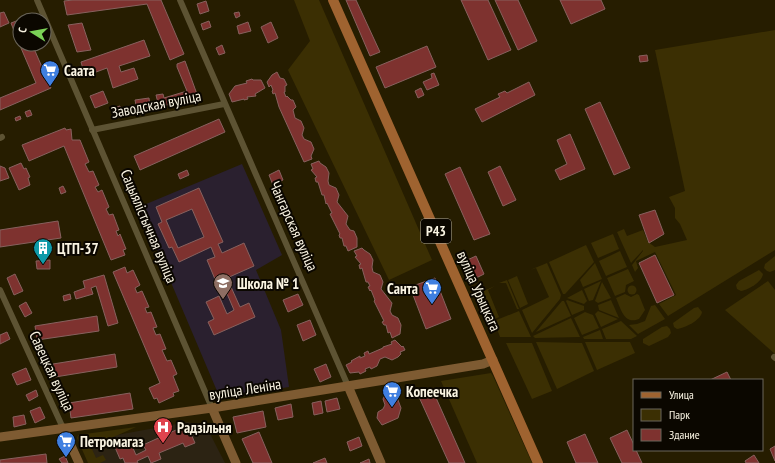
<svg xmlns="http://www.w3.org/2000/svg" width="775" height="463" viewBox="0 0 775 463" font-family="'PT Sans Narrow',sans-serif">
<style>
.education{fill:#2a202f}
.medical{fill:#2c2313}
.green{fill:#3b2f03}
.building{fill:#7e322f;stroke:#87615e;fill-rule:evenodd}
.lines{fill:none;stroke-linecap:round;stroke-linejoin:round}
.street{stroke:#5d5333;stroke-width:6}
.secondary{stroke:#7e5b32;stroke-width:9}
.primary{stroke:#9f6330;stroke-width:10}
.labels{text-anchor:middle;dominant-baseline:central;stroke-width:4;stroke-linejoin:round;paint-order:stroke}
.shield{fill:#0b0700;stroke:#b2ad9e;stroke-width:1}
.shield-label{font-size:14px;font-weight:bold;fill:#faf4e2}
.poi-label{font-size:15px;font-weight:bold;fill:#faf4e2;stroke:#0b0700;text-anchor:start}
.street-label{font-size:15px;fill:#faf4e2;stroke:#0b0700}
</style>
<rect width="100%" height="100%" fill="#261d00"/>
<!-- education -->
<path class="education" d="M242,164L282,255L256,270L281,330L289,387L220,398L139,207Z"/>
<!-- medical -->
<path class="medical" d="M188,422L207,428L225,463H92L84,441Z"/>
<!-- green -->
<g class="green">
<path d="M294,0H319L432,260L389,280L288,70L310,41Z"/>
<path d="M775,30V250L668,316L659,304L676,295L655,252L636,261L638,268L635,272L632,265L643,251V250L631,263L617,232L624,229L627,236L643,230L648,242L655,247L687,240L680,224L675,218V208L669,197L685,191L655,50Z"/>
<path d="M613,234L619,249L598,258L591,243Z"/>
<path d="M586,245L594,262L565,294H563L549,262Z"/>
<path d="M620,251L627,267L606,276L599,261Z"/>
<path d="M775,256V270L770,272L767,271L764,268L765,264Z"/>
<path d="M547,263L561,295L560,299L532,333L522,310L549,297L536,268L530,270Z"/>
<path d="M595,263L602,279L583,287L580,280Z"/>
<path d="M628,269L634,281L626,285L625,292L615,296L607,278Z"/>
<path d="M759,270L763,274C762,282 748,290 741,291L737,289L736,285L739,281Z"/>
<path d="M526,272L517,276L528,304L520,308L508,280Z"/>
<path d="M507,280L519,309H517L506,283H499Z"/>
<path d="M601,281L593,300L589,301L584,289Z"/>
<path d="M768,281L775,290V354L725,310Z"/>
<path d="M602,282L611,298L598,303L595,301Z"/>
<circle cx="632" cy="290" r="4.5"/>
<path d="M495,286L488,290L499,317L493,320L481,292Z"/>
<path d="M582,290L587,301L584,304L567,298Z"/>
<path d="M625,294L631,297L637,294L639,295L645,310L639,319C624,325 621,309 616,298Z"/>
<path d="M567,300L584,306V310L572,315L566,301Z"/>
<path d="M611,300L619,318L599,310L598,305Z"/>
<path d="M562,301H564L571,316L536,332Z"/>
<path d="M655,305L665,319L638,334L629,325L637,324L645,321L651,306Z"/>
<path d="M698,307L702,312C701,320 685,328 677,329L674,327L673,323L694,308Z"/>
<path d="M519,311L531,337H500L494,321Z"/>
<path d="M598,311L618,319L601,327L595,314Z"/>
<path d="M585,312L593,315L599,328L582,335L574,318Z"/>
<path d="M571,318L580,337L535,338L533,336Z"/>
<path d="M621,321L637,336L631,339H606L602,329Z"/>
<path d="M667,326L670,329L671,333L668,337L649,346L643,343V339L662,327Z"/>
<path d="M600,330L603,339H584L583,337Z"/>
<path d="M536,342L582,343L594,371L557,389Z"/>
<path d="M585,342H630L635,353L597,370Z"/>
<path d="M506,343H532L552,391L532,399Z"/>
<path d="M491,373L493,376L532,463H477L441,381Z"/>
<path d="M136,427L91,447L96,458L103,455L106,460L100,463H88L77,438L78,435Z"/>
</g>
<!-- building -->
<g class="building">
<path d="M73,0H161L184,54L170,60L147,4L67,15L64,1Z"/>
<path d="M346,0H356L380,52L370,56Z"/>
<path d="M461,0H488L511,50L488,60Z"/>
<path d="M495,0H518L537,41L518,50Z"/>
<path d="M560,0H601L605,9L571,24Z"/>
<path d="M206,1L209,11L200,14L197,4Z"/>
<path d="M4,12L9,23L0,27V13Z"/>
<path d="M239,12L240,16L236,18L234,13Z"/>
<path d="M19,20L20,40L18,41L11,23Z"/>
<path d="M209,21L211,27L203,30L201,24Z"/>
<path d="M248,22L251,31L239,34L237,26Z"/>
<path d="M271,22L278,38L268,43L261,27Z"/>
<path d="M82,23L91,50L77,52L68,25Z"/>
<path d="M20,40V44H32L51,88L0,110V98L36,83L18,41Z"/>
<path d="M144,40L150,56L119,66L121,72L134,68L138,79L113,88L107,68L85,76L81,62Z"/>
<path d="M222,45L225,53L219,55L216,48Z"/>
<path d="M427,46L436,67L385,88L376,67Z"/>
<path d="M647,55L648,61L640,62L639,56Z"/>
<path d="M185,61L198,97L159,107L156,95L163,94L164,98L187,91L177,67V64Z"/>
<path d="M277,72L280,78L284,79L287,85L285,86V92H284L286,97L287,96L291,100H293L296,107L293,110L295,118L301,121L304,128L302,135L304,139L311,142L314,149L311,156L312,159L304,162L279,107L275,93L273,94L272,91L273,90L271,85L269,87L267,82L272,75Z"/>
<path d="M434,73L439,85L427,90L423,82L432,78L431,74Z"/>
<path d="M252,79L253,80H261L265,88L255,94L256,96L247,97L248,99L244,100V99L232,102L229,94L235,86L247,83L246,81Z"/>
<path d="M529,82L535,95L482,122L475,109L500,97L498,94L505,91L507,93Z"/>
<path d="M421,88L424,95L418,98L415,91Z"/>
<path d="M103,91L108,103L95,108L90,96Z"/>
<path d="M149,98L150,108L137,110L135,100Z"/>
<path d="M600,102L630,168L614,175L585,109Z"/>
<path d="M120,106L123,116L116,118L113,108Z"/>
<path d="M30,110L32,115L27,117L25,112Z"/>
<path d="M20,116L21,119L16,121L15,118Z"/>
<path d="M219,119L225,132L140,170L134,156Z"/>
<path d="M65,128L66,130L71,129L72,140H80L89,162L85,164L89,172L93,171L99,185L95,187L98,192L102,190L109,207L106,209L109,215L113,214L119,230L116,231L118,236L120,234L126,249L123,250L125,255L111,260L64,146L29,161L22,145Z"/>
<path d="M570,134L585,169L560,180L555,170L567,164L557,140Z"/>
<path d="M319,161L320,163L326,167L329,173L328,181L329,185L336,188L339,195L337,202L348,216L346,224L350,230L354,231L357,238V247L348,251L346,246H344L342,238H340L339,235L340,234L330,214L332,213L327,203L326,204L324,195H322L318,182H316L315,178L317,177L311,170L313,169L311,164Z"/>
<path d="M21,163L24,169L26,168L30,177L28,178L30,185L19,190L9,168Z"/>
<path d="M0,166L5,168L9,178L0,181Z"/>
<path d="M500,166L516,200L503,206L488,172Z"/>
<path d="M460,167L490,234L474,240L445,174Z"/>
<path d="M187,170L189,175L180,179L178,174Z"/>
<path d="M279,170L283,180L273,185L269,175Z"/>
<path d="M63,186L66,192L61,194L59,188Z"/>
<path d="M199,188L223,242L218,244L222,253L244,243L254,266L227,278L240,307L249,303L255,317L214,335L208,322L214,319L206,302L219,296L227,314L234,310L222,282L217,284L207,260L215,257L211,247L179,262L172,247L169,248L158,224L162,222L156,207ZM192,209L204,237L178,248L166,220Z"/>
<path d="M655,210L664,234L649,243L639,215Z"/>
<path d="M58,221L61,238L0,247V230Z"/>
<path d="M362,248L364,250L370,254L373,260L372,267L373,272L380,275L383,282L381,289L392,303L390,311L392,315L398,318L401,325L400,334L392,338L390,332L388,333L386,325H384L382,322L384,321L374,301L375,300L371,290L370,291L368,287L370,286L368,282H366L362,268L360,269L359,265L361,264L355,257L357,256L354,251Z"/>
<path d="M655,255L674,295L657,303L639,263Z"/>
<path d="M476,256L484,274L474,279L465,261Z"/>
<path d="M50,260V269H37L36,261Z"/>
<path d="M125,267L127,273L133,270L140,285L135,288L137,293L142,291L149,307L145,308L147,313L151,312L157,327L153,328L156,335L160,334L166,349L162,350L167,361L171,360L177,374L173,376L179,391L173,393L174,396L159,403L157,398L154,399L149,388L160,383L113,272Z"/>
<path d="M15,274L23,291L14,295L7,278Z"/>
<path d="M104,275L118,323L108,326L96,286L91,288L93,294L76,299L74,292L85,288L83,281Z"/>
<path d="M435,278L451,319L426,329L410,287Z"/>
<path d="M70,294L71,299L64,301L63,296Z"/>
<path d="M298,294L303,305L288,312L283,300Z"/>
<path d="M26,302L32,313L25,317L19,306Z"/>
<path d="M97,316L99,331L37,340L35,326Z"/>
<path d="M310,320L316,335L303,341L297,325Z"/>
<path d="M7,332L10,339L0,344V335Z"/>
<path d="M395,340L402,347L403,346L405,350L400,352L401,354L398,357L392,360L385,357L380,359L377,366L371,369L370,367L365,369L366,371L360,374L359,372L350,373L346,365L352,362L351,361L360,356V358L365,356L364,353L368,351L369,354L383,348V347L392,344L391,342Z"/>
<path d="M115,354L117,367L55,377L53,364Z"/>
<path d="M326,364L331,377L320,382L314,369Z"/>
<path d="M26,368L31,380L17,385L12,374Z"/>
<path d="M727,372L731,380H710Z"/>
<path d="M36,390L38,396L29,401L26,395Z"/>
<path d="M433,391L465,463H449L419,397Z"/>
<path d="M395,392L401,408L398,418L382,425L377,418L378,412L383,409L385,405L383,399L386,393Z"/>
<path d="M130,393L133,409L71,418L69,403Z"/>
<path d="M337,398L340,409L327,412L325,401Z"/>
<path d="M321,401L323,413L314,415L312,403Z"/>
<path d="M291,404L293,417L278,420L275,408Z"/>
<path d="M40,407L45,418L35,423L30,411Z"/>
<path d="M263,411L266,427L237,433L233,417Z"/>
<path d="M24,415L26,424L14,427L13,417Z"/>
<path d="M187,425L195,443L185,447L183,443L159,453L161,459L151,463L148,456L137,461L138,463H125L123,458L120,459L114,445L129,439L136,455L146,450L143,445Z"/>
<path d="M627,430L634,445V450H636L642,463H622L610,438Z"/>
<path d="M259,432L272,463H253L242,439Z"/>
<path d="M585,434L598,463H576L567,442Z"/>
<path d="M359,437L362,446L350,451L347,442Z"/>
<path d="M775,446V461L770,449Z"/>
<path d="M46,454L47,463H0V460Z"/>
<path d="M754,455L759,463H746L745,461Z"/>
<path d="M65,456L68,463H62L59,459Z"/>
<path d="M325,458L327,463H313Z"/>
<path d="M369,459L370,463H360Z"/>
</g>
<g class="lines">
<!-- street -->
<g class="street">
<path d="M37,0L212,408"/>
<path d="M180,0L348,386"/>
<path d="M92,130L224,104"/>
<path d="M0,138L2,137"/>
<path d="M0,290L63,428"/>
<path d="M774,357L775,358"/>
</g>
<!-- secondary -->
<g class="secondary">
<path d="M348,386L381,463"/>
<path d="M212,408L236,463"/>
<path d="M63,428L79,463"/>
<path d="M0,437L212,408L483,364L493,360"/>
</g>
<!-- primary -->
<path class="primary" d="M333,0L538,463"/>
</g>
<!-- icons -->
<defs>
<symbol id="supermarket-pin" viewBox="-11 -11 22 30"><path d="M0 17L-7.5 6A9.5 9.5 0 1 1 7.5 6Z" fill="#3f7fe0" stroke="#0b0700"/><path d="M-6-5.5h2.5l.6 2H6L4.5 2H-2.5L-4.4-4H-6ZM-1.5 3.2a1.3 1.3 0 1 0 .1 0ZM3 3.2a1.3 1.3 0 1 0 .1 0Z" fill="#fff"/></symbol>
<symbol id="building-pin" viewBox="-11 -11 22 30"><path d="M0 17L-7.5 6A9.5 9.5 0 1 1 7.5 6Z" fill="#0f9aa8" stroke="#0b0700"/><path d="M-4-6H4V6H1V3H-1V6H-4ZM-2.5-4.3h1.7v1.8h-1.7ZM.8-4.3h1.7v1.8H.8ZM-2.5-1h1.7V.8h-1.7ZM.8-1h1.7V.8H.8Z" fill="#fff"/></symbol>
<symbol id="school-pin" viewBox="-11 -11 22 30"><path d="M0 17L-7.5 6A9.5 9.5 0 1 1 7.5 6Z" fill="#8d6e63" stroke="#0b0700"/><path d="M0-5L7-2L0 1L-7-2ZM-4 1L0 2.5L4 1V4Q0 6-4 4Z" fill="#fff"/></symbol>
<symbol id="hospital-pin" viewBox="-11 -11 22 30"><path d="M0 17L-7.5 6A9.5 9.5 0 1 1 7.5 6Z" fill="#e0444e" stroke="#0b0700"/><path d="M-5-5h3v3.5h4V-5h3V5h-3V1.5h-4V5h-3Z" fill="#fff"/></symbol>
</defs>
<g fill-rule="evenodd">
<use href="#supermarket-pin" x="39" y="59" width="22" height="30"/>
<use href="#building-pin" x="32" y="237" width="22" height="30"/>
<use href="#school-pin" x="212" y="272" width="22" height="30"/>
<use href="#supermarket-pin" x="421" y="277" width="22" height="30"/>
<use href="#supermarket-pin" x="381" y="380" width="22" height="30"/>
<use href="#hospital-pin" x="152" y="416" width="22" height="30"/>
<use href="#supermarket-pin" x="55" y="430" width="22" height="30"/>
</g>
<g class="labels">
<!-- shield labels -->
<rect class="shield" x="421" y="219" width="30" height="24" rx="3"/>
<g class="shield-label">
<text x="436" y="231">Р43</text>
</g>
<!-- poi labels -->
<g class="poi-label">
<text x="64" y="70">Саата</text>
<text x="57" y="248">ЦТП-37</text>
<text x="237" y="283">Школа № 1</text>
<text x="418" y="288" text-anchor="end">Санта</text>
<text x="406" y="391">Копеечка</text>
<text x="177" y="427">Радзільня</text>
<text x="80" y="441">Петромагаз</text>
</g>
<!-- street labels -->
<g class="street-label">
<text transform="translate(156 104) rotate(-11)">Заводская вуліца</text>
<text transform="translate(149 226) rotate(67)">Сацыялістычная вуліца</text>
<text transform="translate(294 226) rotate(66)">Чангарская вуліца</text>
<text transform="translate(479 291) rotate(66)">вуліца Урыцкага</text>
<text transform="translate(52 371) rotate(65)">Савецкая вуліца</text>
<text transform="translate(245 389) rotate(-9)">вуліца Леніна</text>
</g>
</g>
<!-- legend -->
<rect x="633" y="379" width="130" height="72" fill="#0b0700" stroke="#6b665a"/>
<rect x="641" y="392" width="20" height="6" fill="#9f6330" stroke="#6b665a"/>
<text x="669" y="399" font-size="12" fill="#faf4e2">Улица</text>
<rect x="641" y="409" width="20" height="12" fill="#3b2f03" stroke="#6b665a"/>
<text x="669" y="419" font-size="12" fill="#faf4e2">Парк</text>
<rect x="641" y="429" width="20" height="12" fill="#7e322f" stroke="#6b665a"/>
<text x="669" y="439" font-size="12" fill="#faf4e2">Здание</text>
<!-- north arrow -->
<g transform="translate(32 32) rotate(281)"><circle r="19" fill="#0b0700" stroke="#6b665a"/>
<path d="M0-3L7 15L0 10L-7 15Z" fill="#7bd156"/>
<text y="-6" font-size="11" font-weight="bold" text-anchor="middle" fill="#faf4e2">С</text>
</g>
</svg>
